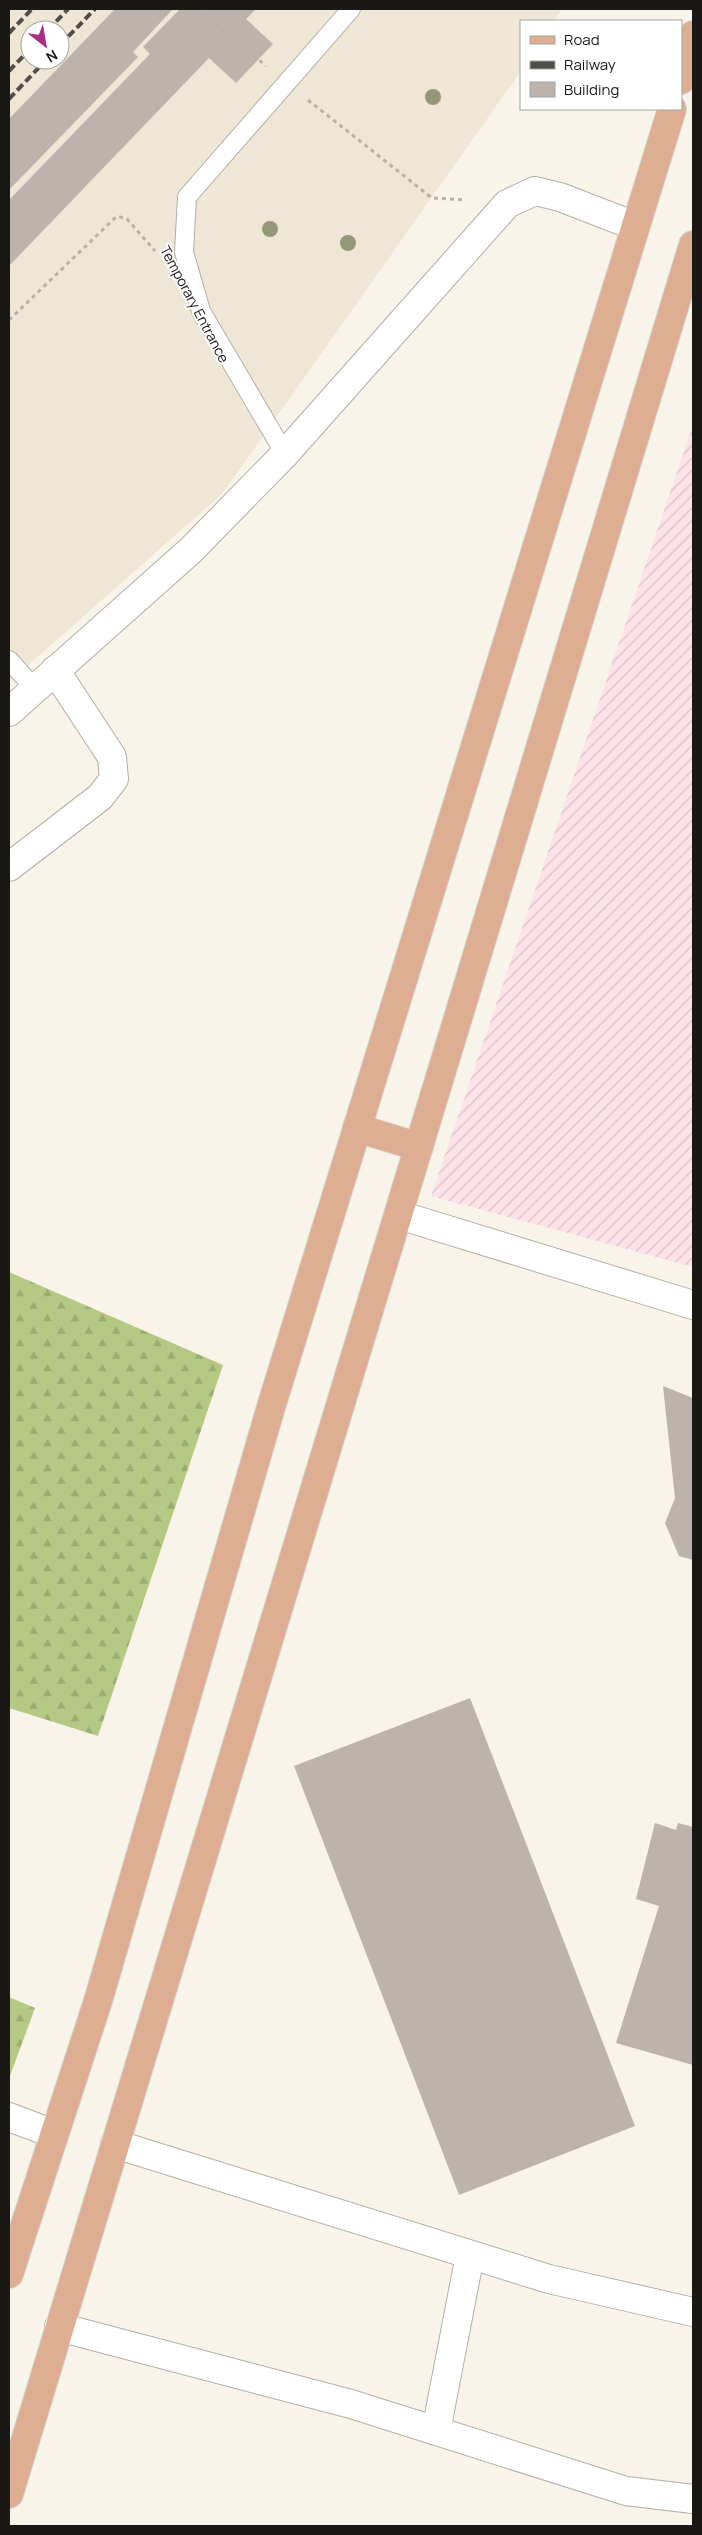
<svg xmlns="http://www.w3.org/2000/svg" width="702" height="2535" viewBox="0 0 702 2535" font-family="Manrope,sans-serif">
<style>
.industrial{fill:url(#industrial-furrows)}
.built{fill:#efe6d6;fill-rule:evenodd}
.forest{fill:url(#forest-firs)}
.building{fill:#bcb3ad}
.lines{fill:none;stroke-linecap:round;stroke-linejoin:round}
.service-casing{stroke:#b3aea6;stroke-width:20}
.minor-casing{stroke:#b3aea6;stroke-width:30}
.primary-casing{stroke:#d6d5d5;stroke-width:30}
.path{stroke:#b6b2aa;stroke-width:3;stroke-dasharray:4 4;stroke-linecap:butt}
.service{stroke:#fff;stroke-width:18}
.minor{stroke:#fff;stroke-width:28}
.primary{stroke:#deae92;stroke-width:28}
.rail{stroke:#514e4a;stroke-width:4;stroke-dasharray:8 4;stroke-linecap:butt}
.tree{fill:#949879}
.labels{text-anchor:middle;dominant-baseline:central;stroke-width:4;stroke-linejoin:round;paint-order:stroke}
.street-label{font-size:14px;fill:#1a1815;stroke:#fff}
</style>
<defs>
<pattern id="industrial-furrows" width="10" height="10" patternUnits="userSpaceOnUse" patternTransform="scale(1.25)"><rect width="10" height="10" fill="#fde2e9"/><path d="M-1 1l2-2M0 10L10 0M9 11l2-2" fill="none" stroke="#d8c1c7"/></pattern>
<pattern id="forest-firs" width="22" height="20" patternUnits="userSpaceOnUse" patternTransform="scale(1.25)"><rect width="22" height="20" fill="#b5c985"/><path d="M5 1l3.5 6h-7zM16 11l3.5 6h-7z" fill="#9bac72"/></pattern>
</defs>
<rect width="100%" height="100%" fill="#f9f4ea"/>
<!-- industrial -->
<path class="industrial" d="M693,425V1267L431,1196Z"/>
<!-- built -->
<path class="built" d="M9,9H562L554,21H521V71L222,494L9,682ZM30,30H60V60H30Z"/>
<!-- forest -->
<g class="forest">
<path d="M9,1272L223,1365L98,1736L9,1708Z"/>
<path d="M9,1997L35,2008L10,2076L9,2075Z"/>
</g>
<!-- building -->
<g class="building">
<path d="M115,9H173L133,52L138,57L9,190V119Z"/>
<path d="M180,9H256L246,19L273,44L236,83L209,58L9,266V200L150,54L143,47Z"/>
<path d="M663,1386L693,1398V1560L679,1556L665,1523L675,1498Z"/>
<path d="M470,1698L635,2126L459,2195L294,1766Z"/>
<path d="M655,1823L676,1830L678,1823L693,1827V2065L616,2043L659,1906L636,1899Z"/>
</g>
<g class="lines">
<defs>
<g id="service">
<path d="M285,454L201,311L184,252L187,197L351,9"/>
<path d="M9,660L34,688"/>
</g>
<g id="minor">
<path d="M9,712L190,551L285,454L507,204L535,191L560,197L635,226"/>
<path d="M9,867L100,797L114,779L112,757L55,670"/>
<path d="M399,1215L693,1305"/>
<path d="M9,2117L54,2134"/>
<path d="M115,2144L549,2279L693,2312"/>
<path d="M59,2327L351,2404L626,2491L693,2499"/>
<path d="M436,2431L470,2255"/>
</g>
<g id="primary">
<path d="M681,80L693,35"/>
<path d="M357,1128L419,1147"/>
<path d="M9,2274L98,2001L271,1407L672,109"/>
<path d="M9,2494L693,245"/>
</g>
</defs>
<!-- service casing -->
<use href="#service" class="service-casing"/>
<!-- minor casing -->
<use href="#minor" class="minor-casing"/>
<!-- primary casing -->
<use href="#primary" class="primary-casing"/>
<!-- path -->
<g class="path">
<path d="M198,9L266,66"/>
<path d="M308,100L432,198L465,200"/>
<path d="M9,320L117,216L127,219L155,251"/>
</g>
<!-- service -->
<use href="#service" class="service"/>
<!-- minor -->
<use href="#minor" class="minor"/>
<!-- primary -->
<use href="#primary" class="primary"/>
<!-- rail -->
<g class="rail">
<path d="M48,30L68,9"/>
<path d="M9,33L32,9"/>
<path d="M60,45L95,9"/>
<path d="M9,71L30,49"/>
<path d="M9,99L46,60"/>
</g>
</g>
<!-- trees -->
<g class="tree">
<circle cx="433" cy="97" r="8"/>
<circle cx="270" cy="229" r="8"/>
<circle cx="348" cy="243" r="8"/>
</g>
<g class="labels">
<!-- street labels -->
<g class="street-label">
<text transform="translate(195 304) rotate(62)">Temporary Entrance</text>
</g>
</g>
<!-- border -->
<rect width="702" height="2535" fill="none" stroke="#1a1815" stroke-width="20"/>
<!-- legend -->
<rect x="520" y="20" width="162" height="90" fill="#ffffff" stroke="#a3a3a1"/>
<rect x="530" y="36" width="25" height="8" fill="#deae92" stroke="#a3a3a1"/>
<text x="564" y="45" font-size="15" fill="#1a1815">Road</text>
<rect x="530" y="61" width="25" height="8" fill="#514e4a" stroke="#a3a3a1"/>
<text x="564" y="70" font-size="15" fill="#1a1815">Railway</text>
<rect x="530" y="82" width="25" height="15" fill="#bcb3ad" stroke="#a3a3a1"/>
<text x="564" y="95" font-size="15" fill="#1a1815">Building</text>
<!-- north arrow -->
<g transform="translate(45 45) rotate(149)"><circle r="24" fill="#ffffff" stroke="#a3a3a1"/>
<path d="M0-4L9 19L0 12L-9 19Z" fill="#a82e83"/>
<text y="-8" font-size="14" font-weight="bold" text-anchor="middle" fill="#1a1815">N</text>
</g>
</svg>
